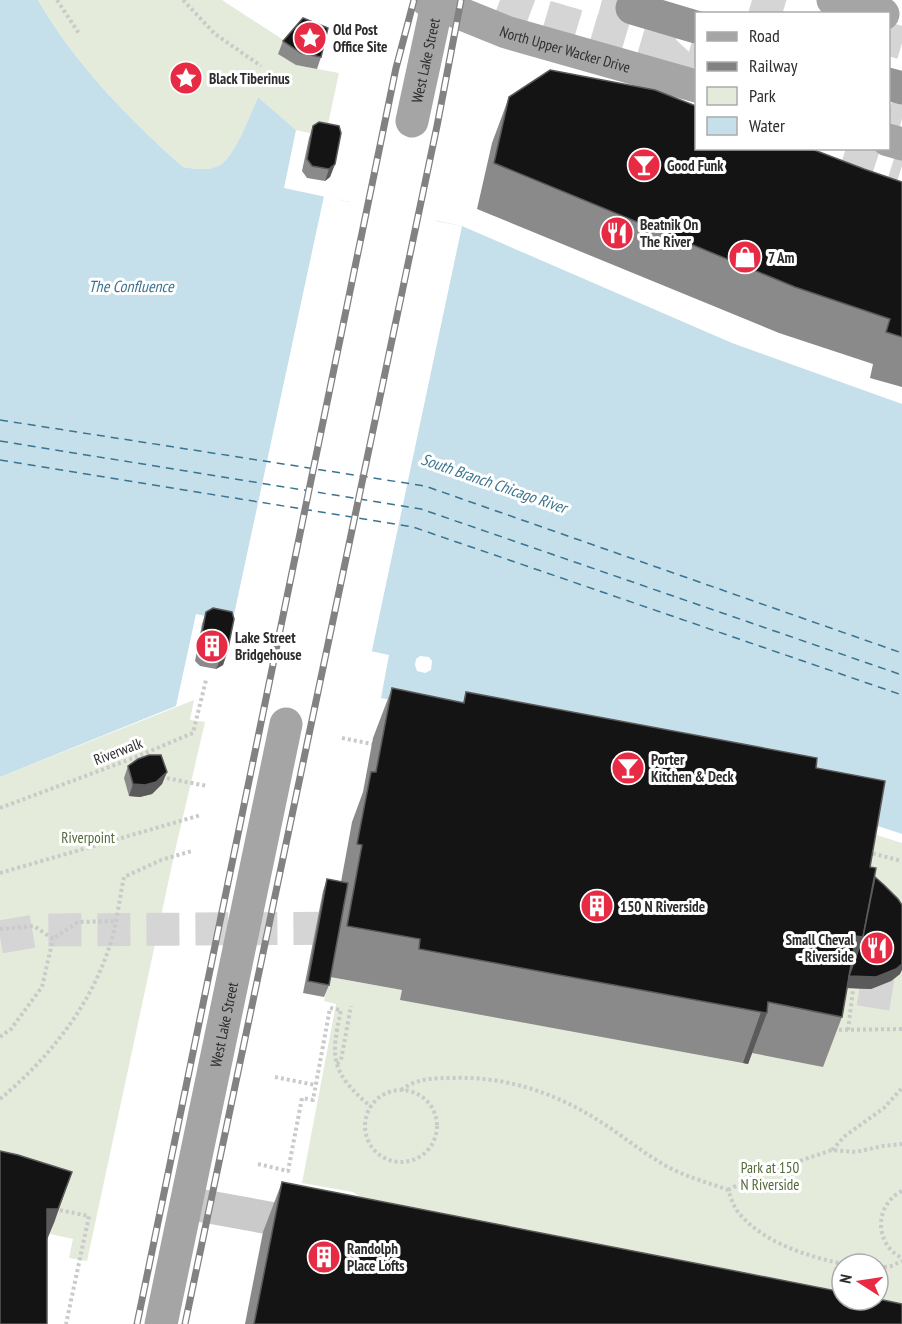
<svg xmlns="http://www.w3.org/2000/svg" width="902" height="1324" viewBox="0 0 902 1324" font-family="'PT Sans Narrow',sans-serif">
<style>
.green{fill:#e4ebda;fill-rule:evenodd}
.water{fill:#c5dfeb;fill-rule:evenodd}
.pier{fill:#fff}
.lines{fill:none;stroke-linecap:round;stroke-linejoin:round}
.ferry{stroke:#3a7490;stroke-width:1.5;stroke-dasharray:8 6;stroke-linecap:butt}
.minor-tunnel{stroke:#d5d5d5;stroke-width:33;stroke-dasharray:33 16;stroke-linecap:butt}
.highway-tunnel{stroke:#d5d5d5;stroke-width:33;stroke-dasharray:33 16;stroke-linecap:butt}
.path{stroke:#cacaca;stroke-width:4;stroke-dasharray:3 3;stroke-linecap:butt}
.minor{stroke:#cacaca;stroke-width:33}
.major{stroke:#a5a5a5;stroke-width:33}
.highway{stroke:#949494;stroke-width:33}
.rail-casing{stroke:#828282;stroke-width:7}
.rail{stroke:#fff;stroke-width:4.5;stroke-dasharray:14;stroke-linecap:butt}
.wall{fill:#8a8a8a}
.shaded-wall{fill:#5a5a5a}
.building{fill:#141414;stroke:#5a5a5a;stroke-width:1.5}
.labels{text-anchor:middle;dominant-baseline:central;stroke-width:6;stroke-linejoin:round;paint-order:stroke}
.poi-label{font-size:15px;font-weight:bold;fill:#2d2d2d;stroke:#fff;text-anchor:start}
.street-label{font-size:15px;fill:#2d2d2d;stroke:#fff}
.park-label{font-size:15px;fill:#53693a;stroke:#fff}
.water-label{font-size:16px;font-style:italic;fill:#3a7490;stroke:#fff}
</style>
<rect width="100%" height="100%" fill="#fff"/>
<!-- green -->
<g class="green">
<path d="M38,0H222L288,43L296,65L339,73L328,124L317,122L314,134L296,130L258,97C253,111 247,123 241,136C225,168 219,173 183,167C128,118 75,64 38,0Z"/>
<path d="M194,700L190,720L205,722L175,851L87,1261L69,1258L73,1239L50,1234L54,1223L0,1206V777Z"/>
<path d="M867,832L902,843V925L860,870Z"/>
<path d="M902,970V1316L391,1219L353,1192L302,1183L336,1004L324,1001L329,977L402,990L401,1000L750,1053L845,988L871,989L880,986L891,981ZM842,1264H878V1300H842Z"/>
</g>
<!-- water -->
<path class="water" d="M0,0H38C75,64 128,118 183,167C219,173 225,167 241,136C247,123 253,110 258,97L296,130L284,188L462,226L732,343L902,404V834L650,751L381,698L389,655L196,614L176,706L0,777ZM420,656L429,657L432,661L431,670L425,673L417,671L415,665L416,659Z"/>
<!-- pier -->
<path class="pier" d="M324,196L349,202L350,199L436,218V221L462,226L371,655L232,624Z"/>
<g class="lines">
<!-- ferry -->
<g class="ferry">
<path d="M0,420L425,486L902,653"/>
<path d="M0,441L421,509L902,675"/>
<path d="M0,460L413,527L902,695"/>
</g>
<!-- minor-tunnel -->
<g class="minor-tunnel">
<path d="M664,51L696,81"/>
<path d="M846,148L902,166"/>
<path d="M0,937L41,930L361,928"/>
<path d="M811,981L902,996"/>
</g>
<!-- highway-tunnel -->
<g class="highway-tunnel">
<path d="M500,0L540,15L696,61"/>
<path d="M602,0L632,8"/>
<path d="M752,0L799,14"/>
<path d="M888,39L902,43"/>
<path d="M888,115L902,119"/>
</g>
<!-- path -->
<g class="path">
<path d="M57,0L80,35"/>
<path d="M183,0L215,34L261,66"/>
<path d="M342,738L377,745"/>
<path d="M161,777L207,786"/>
<path d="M0,808L136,757L193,733L206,680"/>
<path d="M867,852L902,861"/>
<path d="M0,873L201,815"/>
<path d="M0,929L34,926L53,939L78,922L116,921"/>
<path d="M833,1030L902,1029"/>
<path d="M848,1030L853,990"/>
<path d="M0,1037L11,1029L42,987L53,939"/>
<path d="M337,1064L341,1060L351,1006"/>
<path d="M275,1077L315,1085"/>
<path d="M401,1090C417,1078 434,1078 453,1078C507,1076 559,1094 604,1124C627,1139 647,1156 672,1169C690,1178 709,1183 728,1190C731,1197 733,1206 738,1212C762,1242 806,1256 843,1264"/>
<circle cx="401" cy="1126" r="36"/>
<path d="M0,1099C48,1059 89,1008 109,948C117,925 119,900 124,877L161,860L192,851"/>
<path d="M832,1150L845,1136L884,1108L902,1088"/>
<path d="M258,1164L288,1171L302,1098L313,1100L330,1008L341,1010C330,1060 331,1072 371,1107"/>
<path d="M728,1190L755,1176L832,1150L856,1152L883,1146L902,1144"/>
<path d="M902,1191C874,1205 874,1244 902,1258"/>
<path d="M54,1209L89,1216L66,1324"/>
<path d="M878,1268L891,1266L902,1261"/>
</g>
<!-- minor -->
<path class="minor" d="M187,1203L313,1226"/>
<!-- major -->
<g class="major">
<path id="s1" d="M427,0L506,32L696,86"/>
<path d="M833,0L883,14"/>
<path id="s2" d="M412,121L438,0"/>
<path d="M888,140L902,144"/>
<path id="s3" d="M161,1324L286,724"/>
</g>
<!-- highway -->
<g class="highway">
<path d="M632,8L696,27"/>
<path d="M888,84L902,88"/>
</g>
<defs>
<g id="rail">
<path d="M137,1324L375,170L396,68L414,0"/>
<path d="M185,1324L437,126L461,0"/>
</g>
</defs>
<!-- rail casing -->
<use href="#rail" class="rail-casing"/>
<!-- rail -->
<use href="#rail" class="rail"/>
</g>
<!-- wall -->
<g class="wall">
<path d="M283,41L321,57L317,69L296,65L278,54Z"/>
<path d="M509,97L864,169L902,182V387L870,378L873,364L779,333L477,209L492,143Z"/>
<path d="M313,126L335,164L330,177L325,181L307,178L302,171L309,138Z"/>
<path d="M206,612L227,653L223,665L216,669L200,666L195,661L202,624Z"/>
<path d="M392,688L463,703L466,692L816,768L875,877L900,974L891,981L871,989L847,988L842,1017L823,1067L752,1053L748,1064L743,1063L400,1000L402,990L330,977L329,985L324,997L303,993L323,891L327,879L341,882L352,822L363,792L373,738Z"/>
<path d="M128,766L167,772L162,784L152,794L140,797L129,796L124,778Z"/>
<path d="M282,1182L902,1324H245L263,1232Z"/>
</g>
<!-- shaded-wall -->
<g class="shaded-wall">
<path d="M335,164L330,177L325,181L329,169Z"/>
<path d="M227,653L223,665L216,669L221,657Z"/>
<path d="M167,772L162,784L152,794L140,797L129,796L133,784Z"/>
<path d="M856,936L863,937L902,964V970L900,974L891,981L871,989L845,988Z"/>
<path d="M761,1012L767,1013L748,1064L743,1063Z"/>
<path d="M72,1172L54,1223L39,1259L47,1209Z"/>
</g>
<!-- building -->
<g class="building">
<path d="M303,18L328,28L321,57L301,53L283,41Z"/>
<path d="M550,70L655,90L696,106V148H809L864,169L902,182V337L886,332L890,319L795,287L494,163L509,97Z"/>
<path d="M319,122L339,126L341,133L335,164L329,169L312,166L307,159L313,126Z"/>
<path d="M213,608L232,612L234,619L227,653L221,657L204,654L199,648L206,612Z"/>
<path d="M392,688L464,703L466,692L817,758L816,768L885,781L870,867L876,868L863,937L856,936L842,1017L768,1002L767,1013L761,1012L419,949L420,939L347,926L362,845L357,844L371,772H376Z"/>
<path d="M149,755H161L167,772L156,782L145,785L133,784L128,766L138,759Z"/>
<path d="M875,877L884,885L898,899L902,905V964L896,969L876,977L849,976L863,937Z"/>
<path d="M327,879L348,883L329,985L308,981Z"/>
<path d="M0,1151L18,1155L72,1172L58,1209H47V1324H0Z"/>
<path d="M282,1182L842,1292V1300H878V1299L902,1304V1324H254Z"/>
</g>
<!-- icons -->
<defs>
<symbol id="sight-disc" viewBox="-11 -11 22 22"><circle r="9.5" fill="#e82b45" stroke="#fff"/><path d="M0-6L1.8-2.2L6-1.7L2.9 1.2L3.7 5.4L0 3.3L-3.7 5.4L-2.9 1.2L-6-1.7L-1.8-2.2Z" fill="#fff"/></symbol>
<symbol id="bar-disc" viewBox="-11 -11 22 22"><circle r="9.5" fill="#e82b45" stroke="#fff"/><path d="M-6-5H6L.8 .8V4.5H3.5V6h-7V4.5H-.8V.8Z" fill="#fff"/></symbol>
<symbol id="restaurant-disc" viewBox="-11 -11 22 22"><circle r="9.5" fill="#e82b45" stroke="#fff"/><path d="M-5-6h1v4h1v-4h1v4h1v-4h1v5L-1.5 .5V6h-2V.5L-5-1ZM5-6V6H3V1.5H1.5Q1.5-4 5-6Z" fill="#fff"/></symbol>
<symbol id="shop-disc" viewBox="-11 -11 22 22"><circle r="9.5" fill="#e82b45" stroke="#fff"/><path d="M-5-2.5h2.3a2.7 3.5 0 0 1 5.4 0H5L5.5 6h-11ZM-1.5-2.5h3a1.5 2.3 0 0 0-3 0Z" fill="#fff"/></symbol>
<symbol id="building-disc" viewBox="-11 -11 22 22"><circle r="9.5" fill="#e82b45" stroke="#fff"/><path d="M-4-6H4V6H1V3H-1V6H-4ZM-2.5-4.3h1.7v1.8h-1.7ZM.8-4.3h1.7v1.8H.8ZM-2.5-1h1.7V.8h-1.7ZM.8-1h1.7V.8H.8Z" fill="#fff"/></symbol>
</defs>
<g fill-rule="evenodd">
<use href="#sight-disc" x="291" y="19" width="38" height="38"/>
<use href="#sight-disc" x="167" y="59" width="38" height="38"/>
<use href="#bar-disc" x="625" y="146" width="38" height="38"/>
<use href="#restaurant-disc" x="598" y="214" width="38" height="38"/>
<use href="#shop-disc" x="726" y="238" width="38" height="38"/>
<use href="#building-disc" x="193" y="627" width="38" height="38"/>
<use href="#bar-disc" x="609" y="749" width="38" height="38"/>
<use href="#building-disc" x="578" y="887" width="38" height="38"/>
<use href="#restaurant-disc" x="858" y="929" width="38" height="38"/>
<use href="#building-disc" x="305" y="1238" width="38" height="38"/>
</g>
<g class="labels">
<!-- poi labels -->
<g class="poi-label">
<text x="333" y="29">Old Post<tspan x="333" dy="17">Office Site</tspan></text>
<text x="209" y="78">Black Tiberinus</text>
<text x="667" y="165">Good Funk</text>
<text x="640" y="224">Beatnik On<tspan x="640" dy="17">The River</tspan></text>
<text x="768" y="257">7 Am</text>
<text x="235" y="637">Lake Street<tspan x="235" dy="17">Bridgehouse</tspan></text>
<text x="651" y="759">Porter<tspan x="651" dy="17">Kitchen &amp; Deck</tspan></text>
<text x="620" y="906">150 N Riverside</text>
<text x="854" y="939" text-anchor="end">Small Cheval<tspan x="854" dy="17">- Riverside</tspan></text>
<text x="347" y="1248">Randolph<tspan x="347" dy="17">Place Lofts</tspan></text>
</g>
<!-- street labels -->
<g class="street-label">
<text stroke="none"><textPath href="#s1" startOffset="147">North Upper Wacker Drive</textPath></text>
<text stroke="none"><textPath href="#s2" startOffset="62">West Lake Street</textPath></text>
<text transform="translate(118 751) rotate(-21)">Riverwalk</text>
<text stroke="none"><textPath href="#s3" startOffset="306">West Lake Street</textPath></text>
</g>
<!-- park labels -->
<g class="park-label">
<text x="88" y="837">Riverpoint</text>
<text x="770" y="1167">Park at 150<tspan x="770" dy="17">N Riverside</tspan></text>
</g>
<!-- water labels -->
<g class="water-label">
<text x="131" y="286">The Confluence</text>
<text transform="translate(494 483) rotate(19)">South Branch Chicago River</text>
</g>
</g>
<!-- legend -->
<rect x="695" y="12" width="195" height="138" fill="#ffffff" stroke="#ababab" stroke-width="1.5"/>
<rect x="707" y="32" width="30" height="9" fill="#a5a5a5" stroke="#ababab" stroke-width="1.5"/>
<text x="749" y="42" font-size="18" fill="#2d2d2d">Road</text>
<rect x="707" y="62" width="30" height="9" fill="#828282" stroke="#ababab" stroke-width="1.5"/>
<text x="749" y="72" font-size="18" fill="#2d2d2d">Railway</text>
<rect x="707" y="87" width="30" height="18" fill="#e4ebda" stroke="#ababab" stroke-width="1.5"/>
<text x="749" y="102" font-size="18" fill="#2d2d2d">Park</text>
<rect x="707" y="117" width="30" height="18" fill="#c5dfeb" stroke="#ababab" stroke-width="1.5"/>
<text x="749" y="132" font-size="18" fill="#2d2d2d">Water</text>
<!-- north arrow -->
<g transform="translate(860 1282) rotate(282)"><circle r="28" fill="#ffffff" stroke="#ababab" stroke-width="1.5"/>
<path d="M0-4.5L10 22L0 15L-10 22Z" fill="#e82b45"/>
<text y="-9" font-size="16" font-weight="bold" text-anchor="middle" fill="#2d2d2d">N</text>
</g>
</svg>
